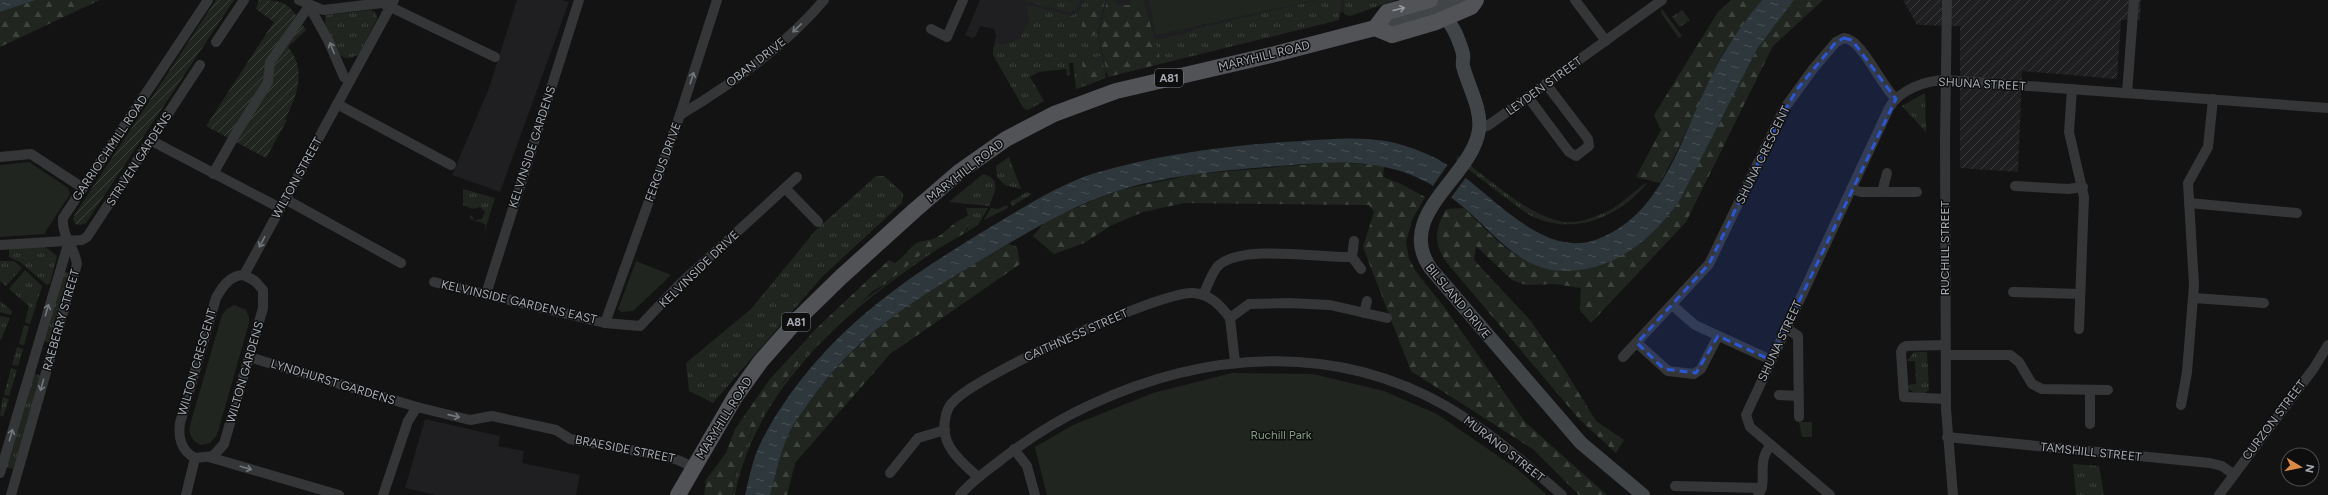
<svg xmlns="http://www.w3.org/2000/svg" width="2328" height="495" viewBox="0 0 2328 495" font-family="Figtree,sans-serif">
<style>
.built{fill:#1f1f21}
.industrial{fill:url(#industrial-furrows)}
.grass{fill:url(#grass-tufts)}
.forest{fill:url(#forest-firs)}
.park{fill:#20261f}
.garden{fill:url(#garden-furrows)}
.water{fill:url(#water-ripples)}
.pier{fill:#131314}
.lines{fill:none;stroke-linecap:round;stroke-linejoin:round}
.street{stroke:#343638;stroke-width:10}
.secondary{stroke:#424548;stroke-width:14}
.primary{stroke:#515357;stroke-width:16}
.oneway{stroke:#959aa1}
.oneway2{stroke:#73777c}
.marked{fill:#2b57d4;fill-opacity:0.2;stroke:#2b57d4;stroke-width:3;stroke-dasharray:8 5;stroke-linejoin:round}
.labels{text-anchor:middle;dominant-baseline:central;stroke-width:3;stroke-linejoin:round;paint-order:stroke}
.shield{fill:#0e0e0f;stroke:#787d82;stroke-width:1}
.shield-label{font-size:11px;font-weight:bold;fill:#a6acb3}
.street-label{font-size:12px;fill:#a6acb3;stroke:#0e0e0f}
.park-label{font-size:12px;fill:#839c7f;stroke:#0e0e0f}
</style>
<defs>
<pattern id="industrial-furrows" width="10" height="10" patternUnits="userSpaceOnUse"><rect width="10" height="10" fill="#1f1f21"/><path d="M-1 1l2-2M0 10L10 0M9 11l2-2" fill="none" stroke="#3d3d3f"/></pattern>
<pattern id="grass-tufts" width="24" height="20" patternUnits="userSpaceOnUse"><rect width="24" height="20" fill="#20261f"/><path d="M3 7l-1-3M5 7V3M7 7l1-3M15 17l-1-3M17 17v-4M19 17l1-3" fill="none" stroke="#3d433d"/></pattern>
<pattern id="forest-firs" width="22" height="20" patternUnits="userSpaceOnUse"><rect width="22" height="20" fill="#20261f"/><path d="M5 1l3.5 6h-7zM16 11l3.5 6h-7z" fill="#3d433d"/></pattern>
<pattern id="garden-furrows" width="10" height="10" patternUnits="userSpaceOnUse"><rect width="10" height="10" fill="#20261f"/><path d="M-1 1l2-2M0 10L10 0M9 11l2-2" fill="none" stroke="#3d433d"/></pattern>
<pattern id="water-ripples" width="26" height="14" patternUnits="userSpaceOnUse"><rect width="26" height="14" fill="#2e373b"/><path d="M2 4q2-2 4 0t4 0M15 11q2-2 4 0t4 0" fill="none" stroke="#495155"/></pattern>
</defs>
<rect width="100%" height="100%" fill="#131314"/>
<!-- built -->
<g class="built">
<path d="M517,0H562L569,2L500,192L452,175L489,88Z"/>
<path d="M980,0H1382L1289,29L1103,74L1096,36L1012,72L994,46L996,35L994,29L980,26L976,36L972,38L965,35Z"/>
<path d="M425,419L500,436L498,446L524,451L522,463L580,475L576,495H436L405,488Z"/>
</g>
<!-- industrial -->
<path class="industrial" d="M1903,0H2141L2140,20H2121L2117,79L2022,71L2018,172L1960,168V26L1917,25Z"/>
<!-- grass -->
<g class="grass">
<path d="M1021,0H1066L1071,2L1072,0H1080L1077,9L1070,12Z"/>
<path d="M1084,0H1090L1082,24L1090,37L1097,33L1101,56L1082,60L1085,86L1076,89L1073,63H1069L1070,75L1067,76L1066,69L1039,72L1030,77L1044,101L1028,110L1024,109L993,55V48L996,43L1002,45L1020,39L1029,20L1027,5L1071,16L1080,11Z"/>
<path d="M1318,0H1341L1339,20L1160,64L1159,53L1154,41L1192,32V30Z"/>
<path d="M1344,0H1396L1350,16L1344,14Z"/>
<path d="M1662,9L1682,36L1679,38L1661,13Z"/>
<path d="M372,10L376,13L377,19L359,54C352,58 346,60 340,55L325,23L326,15Z"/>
<path d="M1682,10L1690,20L1680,27L1672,17Z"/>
<path d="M1925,93L1926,132L1902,106Z"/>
<path d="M1458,156C1486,176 1535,223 1570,222C1582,222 1595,217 1606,212C1618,208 1643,183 1647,183C1618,219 1569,238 1526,213L1456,160Z"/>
<path d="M1009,157L1021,189L1005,185L997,177L996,166Z"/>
<path d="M983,174C1002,179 995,192 989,206L949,202Z"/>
<path d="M876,176H884L903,193L902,203L822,277L713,403L689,391L686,363L751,309L816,230Z"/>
<path d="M463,189L495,198L483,236L486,224L470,219L471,215L474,220L482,219L485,212L480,207L473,209L463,205Z"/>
<path d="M1027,192L1032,194L1012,206L1010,202Z"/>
<path d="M1007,205L1008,208L984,220L991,208L998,209Z"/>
<path d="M966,208H988L978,225L965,233L968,229L964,218L968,215Z"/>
<path d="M952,240C860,298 756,382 735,495H733C734,488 733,481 735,474C755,404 825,325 885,285C897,276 906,262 919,255C923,253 929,253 934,251C940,248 946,244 952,240Z"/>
<path d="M44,246L57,256L50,283L47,285L20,262L9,257V249Z"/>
<path d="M0,261H14L22,268L6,286L0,281Z"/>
<path d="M25,270L42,286L30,324L25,322L29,306L9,289Z"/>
<path d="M63,271L70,273L50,343L43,341Z"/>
<path d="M0,301L12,311L11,315L0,312Z"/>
<path d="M0,316L10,318L1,340L0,339Z"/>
<path d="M24,325L29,327L24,345L19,344Z"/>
<path d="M17,347L23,349L18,366L12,365Z"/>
<path d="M1914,352H1927L1929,390L1925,393H1914L1907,387V385L1916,384L1915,361H1907Z"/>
<path d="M11,368L17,370L9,396L4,395Z"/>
<path d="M33,373L41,376L13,469L5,467Z"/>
<path d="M3,397L9,399L3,417L0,415Z"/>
<path d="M2073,464L2099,466L2104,495H2076Z"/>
</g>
<!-- forest -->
<g class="forest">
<path d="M36,0H100L0,47V12Z"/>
<path d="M1090,0H1105L1097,33L1090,37L1083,35L1082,24Z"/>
<path d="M1107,0H1114L1117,5H1130V0H1143L1159,53L1160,64L1108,77L1099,37Z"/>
<path d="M1731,0H1762L1725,51L1677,151L1660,183L1636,177L1661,130L1654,115L1718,12Z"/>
<path d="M1794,0H1823L1773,46L1686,222L1591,323L1580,310L1581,288L1555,284L1526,285L1512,280L1476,246L1474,260L1530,320L1561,364L1596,421L1624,440L1616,453L1579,419L1447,263C1433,243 1435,230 1446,209L1464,208C1482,225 1500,247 1522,258C1584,291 1644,251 1680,200L1757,49Z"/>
<path d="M1101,56L1106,78L1085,86L1082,60Z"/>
<path d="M1336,162L1384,166L1383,177L1401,184L1425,197L1412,220L1406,242L1409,259L1417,273L1445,308L1525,422L1607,495H1579L1534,450L1411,371L1363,247L1374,212L1369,205L1184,203L1143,212L1112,225L1084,243L1054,254L1033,236L1046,221L1115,191L1196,174Z"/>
<path d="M964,218L968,225L965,233L934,251L920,255L885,284L873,291L805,356L784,381L750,435L734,475L733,495H704L706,480L726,453L735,429L770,379L818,327L889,260L895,263C903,258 908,250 915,244C921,240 927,241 933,239C945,235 952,222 964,218Z"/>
<path d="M1009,244L1017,247L1020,264L890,354L795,463L787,495H770C776,475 780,450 790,431C794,421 803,412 809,403C861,328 932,288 1009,244Z"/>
</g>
<!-- park -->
<g class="park">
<path d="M1149,0H1314L1156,35Z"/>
<path d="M29,162L68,188L70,194L44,234L0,237V165Z"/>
<path d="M636,261L671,275L633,311L621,312L618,309Z"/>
<path d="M234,305L246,310L249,317V323L217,435L210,443L201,445C192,441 188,434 190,425L222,315L227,309Z"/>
<path d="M1232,373L1313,374L1384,391L1437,414L1517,469L1547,495H1047L1035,447L1073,425L1153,393Z"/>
<path d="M1799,422H1812V437H1802Z"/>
</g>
<!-- garden -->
<g class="garden">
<path d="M216,0H234L86,223L80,225L75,224L73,219L75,214Z"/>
<path d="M259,0C289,0 290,6 306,30L288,47C307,70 297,96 285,119L287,120L266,158L206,126L274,22L256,9Z"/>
</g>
<!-- water -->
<g class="water">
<path d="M0,0H36L0,12Z"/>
<path d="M1762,0H1794L1757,49L1680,200C1652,240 1613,272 1562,271C1517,269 1493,231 1462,206C1440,188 1416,174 1389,168C1349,158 1307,164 1267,167C1217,171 1163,176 1114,192C1065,209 1021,236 976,263C908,304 855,336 808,404C802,413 794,422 790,431C780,451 776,475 770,495H745C748,482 751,469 755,456C764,433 777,413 791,393C846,318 910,276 989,228C1023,208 1057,185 1095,173C1156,155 1222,146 1285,142C1320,140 1357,135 1391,142C1412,147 1435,156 1452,168C1492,194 1542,258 1595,240C1663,217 1682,135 1711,77C1725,49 1742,24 1762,0Z"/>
</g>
<!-- pier -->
<path class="pier" d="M1449,163L1467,176L1450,199L1432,187Z"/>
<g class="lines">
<!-- street -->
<g class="street">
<path d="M299,0L323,10L382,3L495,57"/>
<path d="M1575,0L1606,41"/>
<path d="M1947,0L1945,141L1946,409L1953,495"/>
<path d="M309,6L328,40L344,77L350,81"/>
<path d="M931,29L947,37L963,0"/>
<path d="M216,42L244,0"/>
<path d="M2072,89L2069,132L2084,197L2079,329"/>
<path d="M2127,93L2134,0"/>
<path d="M1528,97L1569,152L1576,156L1589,146L1588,139L1546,84"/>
<path d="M337,104L451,165"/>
<path d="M680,115C732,84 784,47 824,0"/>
<path d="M1479,127L1487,126L1493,122L1662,0"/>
<path d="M152,141L280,208"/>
<path d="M0,157L31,154L83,188"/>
<path d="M213,174L235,135L268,82L270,62L309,6"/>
<path d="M2015,186L2068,189L2083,187"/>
<path d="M785,188L818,222"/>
<path d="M1851,189L1861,192H1917"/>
<path d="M1882,192L1887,173"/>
<path d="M285,199L401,263"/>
<path d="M2189,203L2297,213"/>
<path d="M1354,241L1352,257L1361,269"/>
<path d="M0,245L82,240L87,237L200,65"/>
<path d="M244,275L255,281L263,290V308L224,444L213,456L195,458C181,451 178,437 180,423L216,298C222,287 230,275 244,275Z"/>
<path d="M244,275L394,0"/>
<path d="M434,282L605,323L640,326L679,285L797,177"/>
<path d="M2013,292L2080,294"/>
<path d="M486,294L579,0"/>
<path d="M1203,295C1208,286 1212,271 1219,265C1244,244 1320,258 1352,257"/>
<path d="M2194,298L2264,303"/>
<path d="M1672,305L1695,325L1771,360"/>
<path d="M1364,313L1367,301"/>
<path d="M605,323L680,115L717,0"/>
<path d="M1786,328L1798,336L1799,417"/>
<path d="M1637,343L1668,371L1694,374L1701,369L1718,336"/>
<path d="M1945,345L1906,346L1903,348L1901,352L1904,397L1946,399"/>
<path d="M1946,355H2010L2019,362L2032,384L2042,389L2108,390"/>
<path d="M249,357L417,407L470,420L492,416L556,430L570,439L658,455L678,460L693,467"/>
<path d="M1623,357L1709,264L1784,109L1813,69L1836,42L1844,38C1862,39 1881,86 1896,99"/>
<path d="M1235,362L1230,318L1249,304L1288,303L1330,305L1387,318"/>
<path d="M2090,390V424"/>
<path d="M1779,395L1798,396"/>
<path d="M2181,405L2187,372L2194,285L2188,183L2208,147L2213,99"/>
<path d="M1947,437L2210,463L2222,466L2233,474"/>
<path d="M1014,449L1027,466L1035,495"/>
<path d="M209,457L339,495"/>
<path d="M0,473L69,241"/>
<path d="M890,473L918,438L945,430"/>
<path d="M978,477C961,462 940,445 945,420C946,413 949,405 954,401C978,375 1160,291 1193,293C1210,294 1220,305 1230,318"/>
<path d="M1675,486L1762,488"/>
<path d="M11,495L77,264C75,248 61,235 63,218L208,0"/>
<path d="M186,495L195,458"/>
<path d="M383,495L408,421L417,407"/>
<path d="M960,495C969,484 981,475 993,466C1023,442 1055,421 1090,405C1205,351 1334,342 1446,406C1489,431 1525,463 1562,495"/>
<path d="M1758,495C1769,481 1755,463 1771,445"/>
<path d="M1830,495L1750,427L1746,415L1889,108C1899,90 1926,80 1946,80L2328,108"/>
<path d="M2219,495L2314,368L2328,345"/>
</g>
<!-- secondary -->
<g class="secondary">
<path d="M1435,0C1442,11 1450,22 1456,34C1458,39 1462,48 1463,54C1464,58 1462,62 1463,66C1468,86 1482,109 1479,130C1472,178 1393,215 1431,269L1581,443L1643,495"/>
<path d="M1375,28L1429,12L1459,0"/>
</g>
<!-- primary -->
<g class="primary">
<path d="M1375,28L1387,12L1430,0"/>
<path d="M678,495L735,397L761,361L798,319L841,277L915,210L959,172L1006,139L1054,114L1116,91L1275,54L1375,28L1392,35L1436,22L1471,7L1476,0"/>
</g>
</g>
<!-- one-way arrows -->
<defs><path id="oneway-shaft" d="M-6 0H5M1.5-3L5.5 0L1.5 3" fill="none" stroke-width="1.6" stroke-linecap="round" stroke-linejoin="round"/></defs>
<use class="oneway" href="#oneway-shaft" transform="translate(1399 9) rotate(-14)"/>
<g class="oneway2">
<use href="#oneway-shaft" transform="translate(797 28) rotate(136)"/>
<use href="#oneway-shaft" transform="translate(332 48) rotate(-112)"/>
<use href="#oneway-shaft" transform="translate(692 78) rotate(-72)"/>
<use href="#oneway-shaft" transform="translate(262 242) rotate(118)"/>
<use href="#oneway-shaft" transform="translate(47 310) rotate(-74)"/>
<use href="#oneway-shaft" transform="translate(42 385) rotate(106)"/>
<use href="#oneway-shaft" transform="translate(454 416) rotate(13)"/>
<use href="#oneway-shaft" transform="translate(11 435) rotate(-74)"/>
<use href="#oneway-shaft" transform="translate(246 468) rotate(16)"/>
</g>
<!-- marked area -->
<path class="marked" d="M1844,38L1852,40L1896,99L1771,360L1718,336L1696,373L1664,369L1637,343L1709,264L1779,120L1798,88L1836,42Z"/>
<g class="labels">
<!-- shield labels -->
<g class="shield">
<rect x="1155" y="69" width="28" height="18" rx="3"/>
<rect x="782" y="313" width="28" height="18" rx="3"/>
</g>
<g class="shield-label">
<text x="1169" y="78">A81</text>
<text x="796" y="322">A81</text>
</g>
<!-- street labels -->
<g class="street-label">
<text transform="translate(1264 56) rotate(-14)">MARYHILL ROAD</text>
<text transform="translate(756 62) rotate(-38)">OBAN DRIVE</text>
<text transform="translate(1982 84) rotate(3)">SHUNA STREET</text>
<text transform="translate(1544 86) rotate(-36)">LEYDEN STREET</text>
<text transform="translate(532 147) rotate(-72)">KELVINSIDE GARDENS</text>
<text transform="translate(110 148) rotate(-56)">GARRIOCHMILL ROAD</text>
<text transform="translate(1763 155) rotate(-64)">SHUNA CRESCENT</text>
<text transform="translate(139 159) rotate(-57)">STRIVEN GARDENS</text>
<text transform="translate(663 162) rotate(-70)">FERGUS DRIVE</text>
<text transform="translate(965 171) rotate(-38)">MARYHILL ROAD</text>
<text transform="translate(297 178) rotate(-61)">WILTON STREET</text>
<text transform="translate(1945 248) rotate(-90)">RUCHILL STREET</text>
<text transform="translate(699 269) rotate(-44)">KELVINSIDE DRIVE</text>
<text transform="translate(1458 301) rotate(50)">BILSLAND DRIVE</text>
<text transform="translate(519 302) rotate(13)">KELVINSIDE GARDENS EAST</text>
<text transform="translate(61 320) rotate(-74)">RAEBERRY STREET</text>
<text transform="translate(1076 335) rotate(-24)">CAITHNESS STREET</text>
<text transform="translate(1780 341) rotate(-65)">SHUNA STREET</text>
<text transform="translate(197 362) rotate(-74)">WILTON CRESCENT</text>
<text transform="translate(245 372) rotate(-74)">WILTON GARDENS</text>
<text transform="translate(333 382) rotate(17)">LYNDHURST GARDENS</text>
<text transform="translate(724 418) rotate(-58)">MARYHILL ROAD</text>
<text transform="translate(2274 420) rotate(-53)">CURZON STREET</text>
<text transform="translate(625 449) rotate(11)">BRAESIDE STREET</text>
<text transform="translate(1504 449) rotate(38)">MURANO STREET</text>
<text transform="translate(2091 452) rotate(6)">TAMSHILL STREET</text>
</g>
<!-- park labels -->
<g class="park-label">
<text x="1281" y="435">Ruchill Park</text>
</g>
</g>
<!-- north arrow -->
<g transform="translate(2300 467) rotate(100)"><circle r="19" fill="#0e0e0f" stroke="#4b4d51"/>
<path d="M0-3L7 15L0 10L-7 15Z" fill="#db8944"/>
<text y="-6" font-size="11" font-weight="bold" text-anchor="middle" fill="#a6acb3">N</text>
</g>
</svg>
